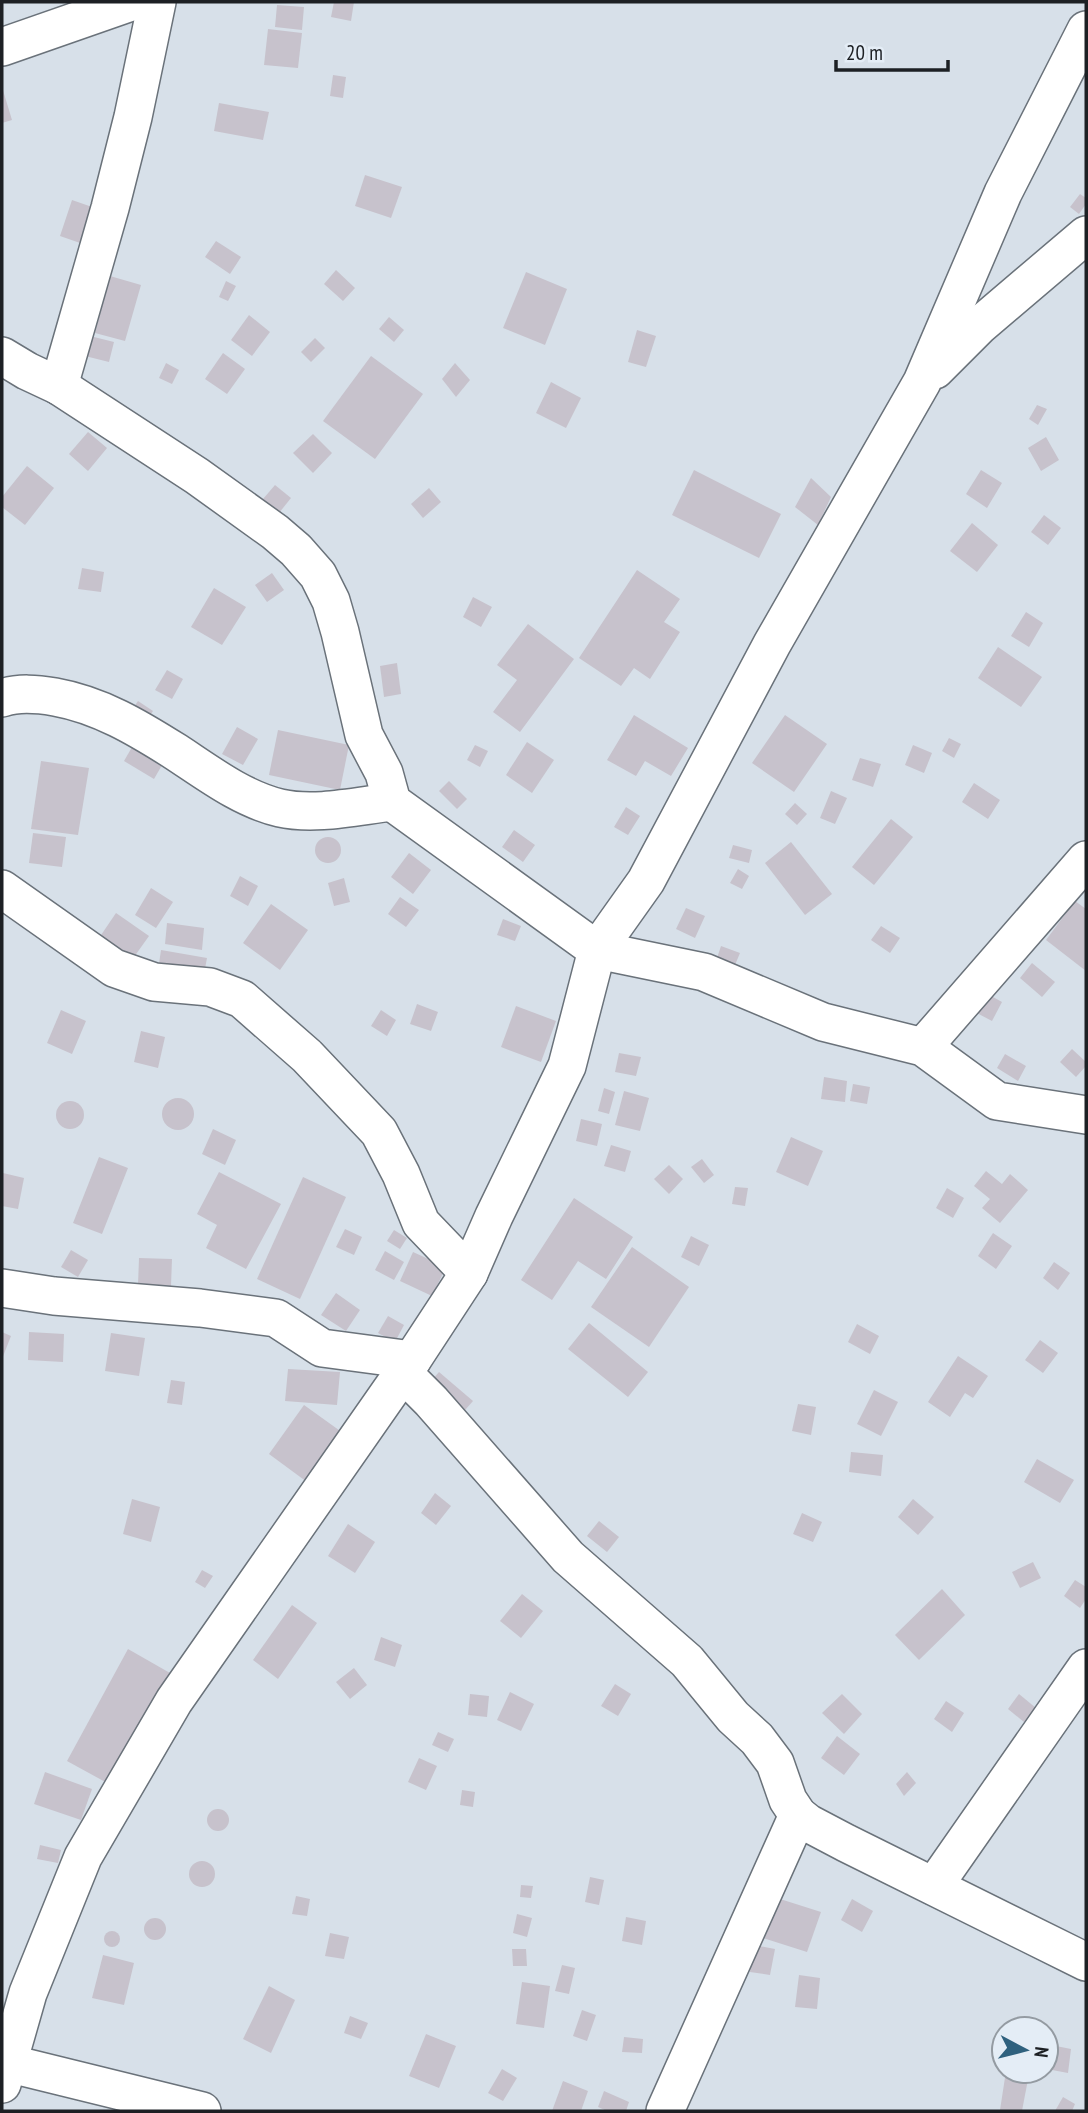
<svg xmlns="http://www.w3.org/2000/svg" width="1088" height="2113" viewBox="0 0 1088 2113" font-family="'PT Sans Narrow',sans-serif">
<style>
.building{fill:#c7c2cc}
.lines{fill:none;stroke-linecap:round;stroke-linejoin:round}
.minor-casing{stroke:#6a727a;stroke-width:40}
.minor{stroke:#fff;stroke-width:37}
</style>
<rect width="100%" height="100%" fill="#d7e0e9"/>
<!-- building -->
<g class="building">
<path d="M334,2H354L351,21L331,17Z"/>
<path d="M277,5L304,7L302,30L275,27Z"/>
<path d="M268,29L302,33L298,68L264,65Z"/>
<path d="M333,75L346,77L343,98L330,96Z"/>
<path d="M2,87L12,120L2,123Z"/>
<path d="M219,103L269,112L263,140L214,131Z"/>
<path d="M365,175L402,187L391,218L355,206Z"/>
<path d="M1080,194L1086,198V204L1079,214L1070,207Z"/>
<path d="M72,200L95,208L83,244L60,236Z"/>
<path d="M216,241L241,257L230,274L205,257Z"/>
<path d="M336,270L355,288L343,301L324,284Z"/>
<path d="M526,272L567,289L545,345L503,328Z"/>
<path d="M110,276L141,285L125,341L95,333Z"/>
<path d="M226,281L236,286L228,301L219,297Z"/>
<path d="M249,315L270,332L252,356L231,340Z"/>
<path d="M389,317L404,330L394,342L379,329Z"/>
<path d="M637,330L656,336L646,367L628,362Z"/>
<path d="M90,336L114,342L109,362L85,356Z"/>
<path d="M315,338L325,348L311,362L301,352Z"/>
<path d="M223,353L245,369L227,394L205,379Z"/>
<path d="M371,356L423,394L375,459L323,421Z"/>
<path d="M166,363L179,370L172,384L159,378Z"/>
<path d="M455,363L470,380L456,397L442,379Z"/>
<path d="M551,382L581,398L566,428L536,413Z"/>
<path d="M1037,405L1047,409L1038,425L1029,419Z"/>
<path d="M88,432L107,448L88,471L69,454Z"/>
<path d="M313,434L332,453L313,473L293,453Z"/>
<path d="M1046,437L1059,460L1041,471L1028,448Z"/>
<path d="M27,466L54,488L25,525L2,507V497Z"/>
<path d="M694,470L781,514L759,558L672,515Z"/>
<path d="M981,470L1002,483L987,508L966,494Z"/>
<path d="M811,478L831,497L818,525L795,507Z"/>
<path d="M275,485L291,498L279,513L263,499Z"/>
<path d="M429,488L441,502L423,518L411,504Z"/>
<path d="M1044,515L1061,528L1048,545L1031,532Z"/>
<path d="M972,523L998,545L977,572L950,551Z"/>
<path d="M82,568L104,572L101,592L78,589Z"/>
<path d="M637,570L680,599L664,622L680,632L650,679L634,668L621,686L579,658Z"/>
<path d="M272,573L284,590L267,602L255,585Z"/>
<path d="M214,588L246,607L222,645L191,627Z"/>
<path d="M473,597L492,607L481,627L463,617Z"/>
<path d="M1026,612L1043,623L1029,647L1011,636Z"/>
<path d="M528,624L574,659L520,732L493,712L517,680L497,665Z"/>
<path d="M998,647L1042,677L1021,707L978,678Z"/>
<path d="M397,663L401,694L384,697L380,666Z"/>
<path d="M167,670L183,679L172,699L155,690Z"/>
<path d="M138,701L153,711L144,725L129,714Z"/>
<path d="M634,715L688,748L671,776L645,761L636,776L607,760Z"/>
<path d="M785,715L827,744L794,792L752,763Z"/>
<path d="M237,727L258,739L243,765L222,754Z"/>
<path d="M278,730L349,745L340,790L269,775Z"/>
<path d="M139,735L169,753L154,779L124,761Z"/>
<path d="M949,738L961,744L954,758L942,751Z"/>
<path d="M527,742L554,760L532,793L506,775Z"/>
<path d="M475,745L488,751L480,767L467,760Z"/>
<path d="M913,745L932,753L924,773L905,765Z"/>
<path d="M860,758L881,764L873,787L852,780Z"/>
<path d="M41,761L89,768L78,835L31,829Z"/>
<path d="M449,781L467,799L457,809L439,791Z"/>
<path d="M974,783L1000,800L988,819L962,802Z"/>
<path d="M831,791L847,798L835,824L820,818Z"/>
<path d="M795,803L807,814L797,825L785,814Z"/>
<path d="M626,807L640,816L628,835L614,827Z"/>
<path d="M891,819L913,837L874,885L852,867Z"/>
<path d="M514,830L535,845L523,862L502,847Z"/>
<path d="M33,833L66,837L62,867L29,863Z"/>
<circle cx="328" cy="850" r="13"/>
<path d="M791,842L832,894L805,915L765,863Z"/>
<path d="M733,845L752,850L749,863L729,858Z"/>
<path d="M409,853L431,870L413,894L391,877Z"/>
<path d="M738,869L749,876L742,889L730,883Z"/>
<path d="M240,876L258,886L248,906L230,896Z"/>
<path d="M344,878L350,902L334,906L328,883Z"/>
<path d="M151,888L173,902L156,928L135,915Z"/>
<path d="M400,897L419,910L406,927L388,914Z"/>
<path d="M1075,901L1086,909V971L1046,940Z"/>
<path d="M271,904L308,930L280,970L243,943Z"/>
<path d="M686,908L705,916L695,938L676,929Z"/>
<path d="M116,913L149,936L129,964L97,941Z"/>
<path d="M503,919L521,926L515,941L497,935Z"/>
<path d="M167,923L204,928L202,950L165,944Z"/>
<path d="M881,926L900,938L890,953L871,940Z"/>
<path d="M721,946L740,953L735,965L717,958Z"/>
<path d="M161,950L207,958L202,985L157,977Z"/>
<path d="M1032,963L1055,982L1042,997L1020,978Z"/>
<path d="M984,992L1002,1002L992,1021L973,1011Z"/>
<path d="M417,1004L438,1012L431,1031L410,1024Z"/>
<path d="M516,1006L556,1021L541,1062L501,1047Z"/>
<path d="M61,1010L86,1021L72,1054L47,1043Z"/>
<path d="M381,1010L396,1020L387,1036L371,1026Z"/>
<path d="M141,1031L165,1037L158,1068L134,1062Z"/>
<path d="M1072,1049L1086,1062V1066L1076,1077L1060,1062Z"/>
<path d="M619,1053L641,1057L636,1076L615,1072Z"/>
<path d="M1005,1054L1026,1066L1018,1081L997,1068Z"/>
<path d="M824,1077L847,1081L845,1102L821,1099Z"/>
<path d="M853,1084L870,1087L867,1104L850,1101Z"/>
<path d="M604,1088L615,1092L609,1114L598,1111Z"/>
<path d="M624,1091L649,1098L640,1131L615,1125Z"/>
<circle cx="178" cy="1114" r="16"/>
<circle cx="70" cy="1115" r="14"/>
<path d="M581,1119L602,1124L597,1146L576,1141Z"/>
<path d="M213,1129L236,1140L225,1165L202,1154Z"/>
<path d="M791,1137L823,1151L808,1186L776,1172Z"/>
<path d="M611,1145L631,1151L625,1172L604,1166Z"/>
<path d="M99,1157L128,1168L102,1234L73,1223Z"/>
<path d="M702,1159L714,1175L704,1183L691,1167Z"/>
<path d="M669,1165L683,1179L669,1194L654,1179Z"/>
<path d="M986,1171L1002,1184L1010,1174L1028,1190L1000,1223L982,1208L990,1199L974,1186Z"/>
<path d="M219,1172L281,1204L246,1269L206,1248L217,1225L197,1214Z"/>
<path d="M3,1173L24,1178L18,1209L2,1206Z"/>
<path d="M303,1177L346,1197L300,1299L257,1279Z"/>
<path d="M735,1187L748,1188L745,1206L732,1204Z"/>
<path d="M947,1188L964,1198L953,1218L936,1208Z"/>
<path d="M574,1198L633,1237L606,1279L578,1261L552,1300L521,1280Z"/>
<path d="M345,1229L362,1237L354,1255L336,1247Z"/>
<path d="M394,1230L407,1238L400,1249L387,1241Z"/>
<path d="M993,1233L1012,1246L996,1269L978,1256Z"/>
<path d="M691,1236L709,1245L699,1266L681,1257Z"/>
<path d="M632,1247L689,1287L649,1347L591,1307Z"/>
<path d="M71,1250L88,1260L78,1277L61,1267Z"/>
<path d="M385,1251L404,1262L394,1280L375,1270Z"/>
<path d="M413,1252L446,1267L432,1296L400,1281Z"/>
<path d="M139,1258L172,1259L171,1286L138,1285Z"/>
<path d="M1054,1262L1070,1273L1058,1290L1043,1278Z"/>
<path d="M336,1293L360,1310L346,1331L321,1315Z"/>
<path d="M388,1316L404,1325L395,1342L378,1333Z"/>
<path d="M589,1323L648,1372L628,1397L568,1349Z"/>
<path d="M857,1324L879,1336L870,1354L848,1342Z"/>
<path d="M2,1332L11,1336L2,1359Z"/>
<path d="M29,1332L64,1334L63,1362L28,1360Z"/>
<path d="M111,1333L145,1338L139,1376L105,1371Z"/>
<path d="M1040,1340L1058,1353L1043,1373L1025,1360Z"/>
<path d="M958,1356L988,1376L973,1398L965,1393L950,1417L928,1402Z"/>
<path d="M288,1369L340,1372L337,1405L285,1401Z"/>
<path d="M439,1372L473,1401L458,1418L425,1388Z"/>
<path d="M171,1380L185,1382L182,1405L167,1403Z"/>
<path d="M874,1390L898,1402L881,1436L857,1424Z"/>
<path d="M798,1404L816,1407L811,1435L792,1431Z"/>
<path d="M304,1405L343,1433L307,1482L269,1454Z"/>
<path d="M851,1452L883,1455L881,1476L849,1472Z"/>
<path d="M1037,1459L1074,1480L1060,1503L1024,1482Z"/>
<path d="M435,1493L451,1506L436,1525L421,1513Z"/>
<path d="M132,1499L160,1507L151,1542L123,1534Z"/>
<path d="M913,1499L934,1517L918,1535L898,1517Z"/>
<path d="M802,1513L822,1522L813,1542L793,1534Z"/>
<path d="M599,1521L619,1537L607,1552L587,1536Z"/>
<path d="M348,1524L375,1542L355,1573L328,1556Z"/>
<path d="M1033,1562L1041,1578L1020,1588L1012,1572Z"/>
<path d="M202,1570L213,1576L205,1588L195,1582Z"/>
<path d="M1075,1580L1086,1587V1599L1080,1608L1064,1596Z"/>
<path d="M942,1589L965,1615L919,1660L895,1635Z"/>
<path d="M522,1594L543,1611L521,1638L500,1621Z"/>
<path d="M292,1605L317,1623L278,1679L253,1660Z"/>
<path d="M381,1637L402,1645L395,1667L374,1660Z"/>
<path d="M128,1649L170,1673L109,1784L67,1761Z"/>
<path d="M354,1668L367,1685L350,1699L336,1682Z"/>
<path d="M615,1684L631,1694L618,1716L601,1706Z"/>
<path d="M510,1692L534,1704L521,1731L497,1720Z"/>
<path d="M470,1694L489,1696L487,1717L468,1715Z"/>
<path d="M842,1694L862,1714L844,1734L822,1713Z"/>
<path d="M1019,1694L1036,1708L1024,1722L1008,1709Z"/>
<path d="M946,1701L964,1713L952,1732L934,1719Z"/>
<path d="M438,1732L454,1739L448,1752L432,1745Z"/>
<path d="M837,1736L860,1754L844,1775L821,1758Z"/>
<path d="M419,1758L437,1766L426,1790L408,1782Z"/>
<path d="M45,1772L92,1789L81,1820L34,1804Z"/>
<path d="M907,1772L916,1783L904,1796L896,1784Z"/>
<path d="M462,1790L475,1792L473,1807L460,1805Z"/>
<circle cx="218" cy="1820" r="11"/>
<path d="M40,1845L61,1850L58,1863L37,1859Z"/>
<circle cx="202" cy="1874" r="13"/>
<path d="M590,1877L604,1880L599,1905L585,1902Z"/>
<path d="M521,1885L533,1886L531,1898L520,1897Z"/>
<path d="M296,1896L310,1899L307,1916L292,1914Z"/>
<path d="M777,1898L821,1912L807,1952L763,1938Z"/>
<path d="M852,1899L873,1911L862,1932L841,1920Z"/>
<path d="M517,1914L532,1918L527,1937L513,1933Z"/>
<path d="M626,1917L646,1921L642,1945L622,1941Z"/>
<circle cx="155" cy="1929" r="11"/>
<circle cx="112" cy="1939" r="8"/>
<path d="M330,1933L349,1937L344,1959L325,1956Z"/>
<path d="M754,1945L775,1949L770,1975L750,1972Z"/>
<path d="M512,1949H526L527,1966H513Z"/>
<path d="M103,1955L134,1963L124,2005L92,1998Z"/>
<path d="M562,1965L575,1968L569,1994L555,1991Z"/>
<path d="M799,1975L820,1978L817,2009L795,2007Z"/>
<path d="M522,1982L550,1986L544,2028L516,2024Z"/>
<path d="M269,1986L295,2000L271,2053L243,2039Z"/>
<path d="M582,2010L596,2015L587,2041L573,2036Z"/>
<path d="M350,2016L368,2023L361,2039L344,2033Z"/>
<path d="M426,2034L456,2046L439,2088L409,2076Z"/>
<path d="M624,2037L643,2039L642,2053L622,2052Z"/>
<path d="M1056,2046L1071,2049L1068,2073L1052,2070Z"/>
<path d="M502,2069L517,2078L503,2101L488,2093Z"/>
<path d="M1006,2071L1029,2074L1022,2111L1000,2110Z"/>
<path d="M563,2081L588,2091L581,2111H552Z"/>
<path d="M604,2091L629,2102L626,2111H607L598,2107Z"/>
<path d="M1063,2097L1075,2104L1072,2111H1055Z"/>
</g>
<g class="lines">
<defs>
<g id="minor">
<path d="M2,47L131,2"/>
<path d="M2,356L27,371L59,386L197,476L275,532L296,550L318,575L331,601L340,632L364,735L384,773L392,802L597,950L704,972L823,1022L923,1047L997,1101L1086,1115"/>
<path d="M935,370L979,326L1086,235"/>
<path d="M59,386L110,208L133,117L157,2"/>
<path d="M2,698C19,692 37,694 55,697C100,705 138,728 176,752C208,773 242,799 280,808C315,816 357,806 392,802"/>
<path d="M2,889L114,968L154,982L210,987L242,999L307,1056L379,1132L401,1174L421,1223L469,1273"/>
<path d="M923,1047L1086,860"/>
<path d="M2,1288L54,1296L200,1308L276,1318L322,1348L412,1360"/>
<path d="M403,1373L431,1401L568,1557L687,1661L733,1717L757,1739L775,1763L788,1800L798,1815L808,1823L846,1843L1086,1962"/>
<path d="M934,1886L1086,1668"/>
<path d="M7,2063L202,2111"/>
<path d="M2,2084L28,1993L83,1857L174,1701L412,1360L469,1273L494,1216L567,1066L597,950L646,881L772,644L922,382L1003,193L1086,30"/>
<path d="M665,2111L798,1815"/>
</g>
</defs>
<!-- minor casing -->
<use href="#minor" class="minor-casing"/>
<!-- minor -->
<use href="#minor" class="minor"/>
</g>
<!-- border -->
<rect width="1088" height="2113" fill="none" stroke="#1d2024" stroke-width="7"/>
<!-- north arrow -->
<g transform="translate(1025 2050) rotate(97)"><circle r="33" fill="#e4edf6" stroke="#949ba2" stroke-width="2"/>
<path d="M0-5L12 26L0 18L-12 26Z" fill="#2f617e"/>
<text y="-10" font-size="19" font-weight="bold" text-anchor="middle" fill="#1d2024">N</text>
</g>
<!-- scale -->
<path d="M836 60v10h112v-10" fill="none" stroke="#1d2024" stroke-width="3.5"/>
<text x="846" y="60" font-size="21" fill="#1d2024" stroke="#e4edf6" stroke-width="5" paint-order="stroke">20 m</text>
</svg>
